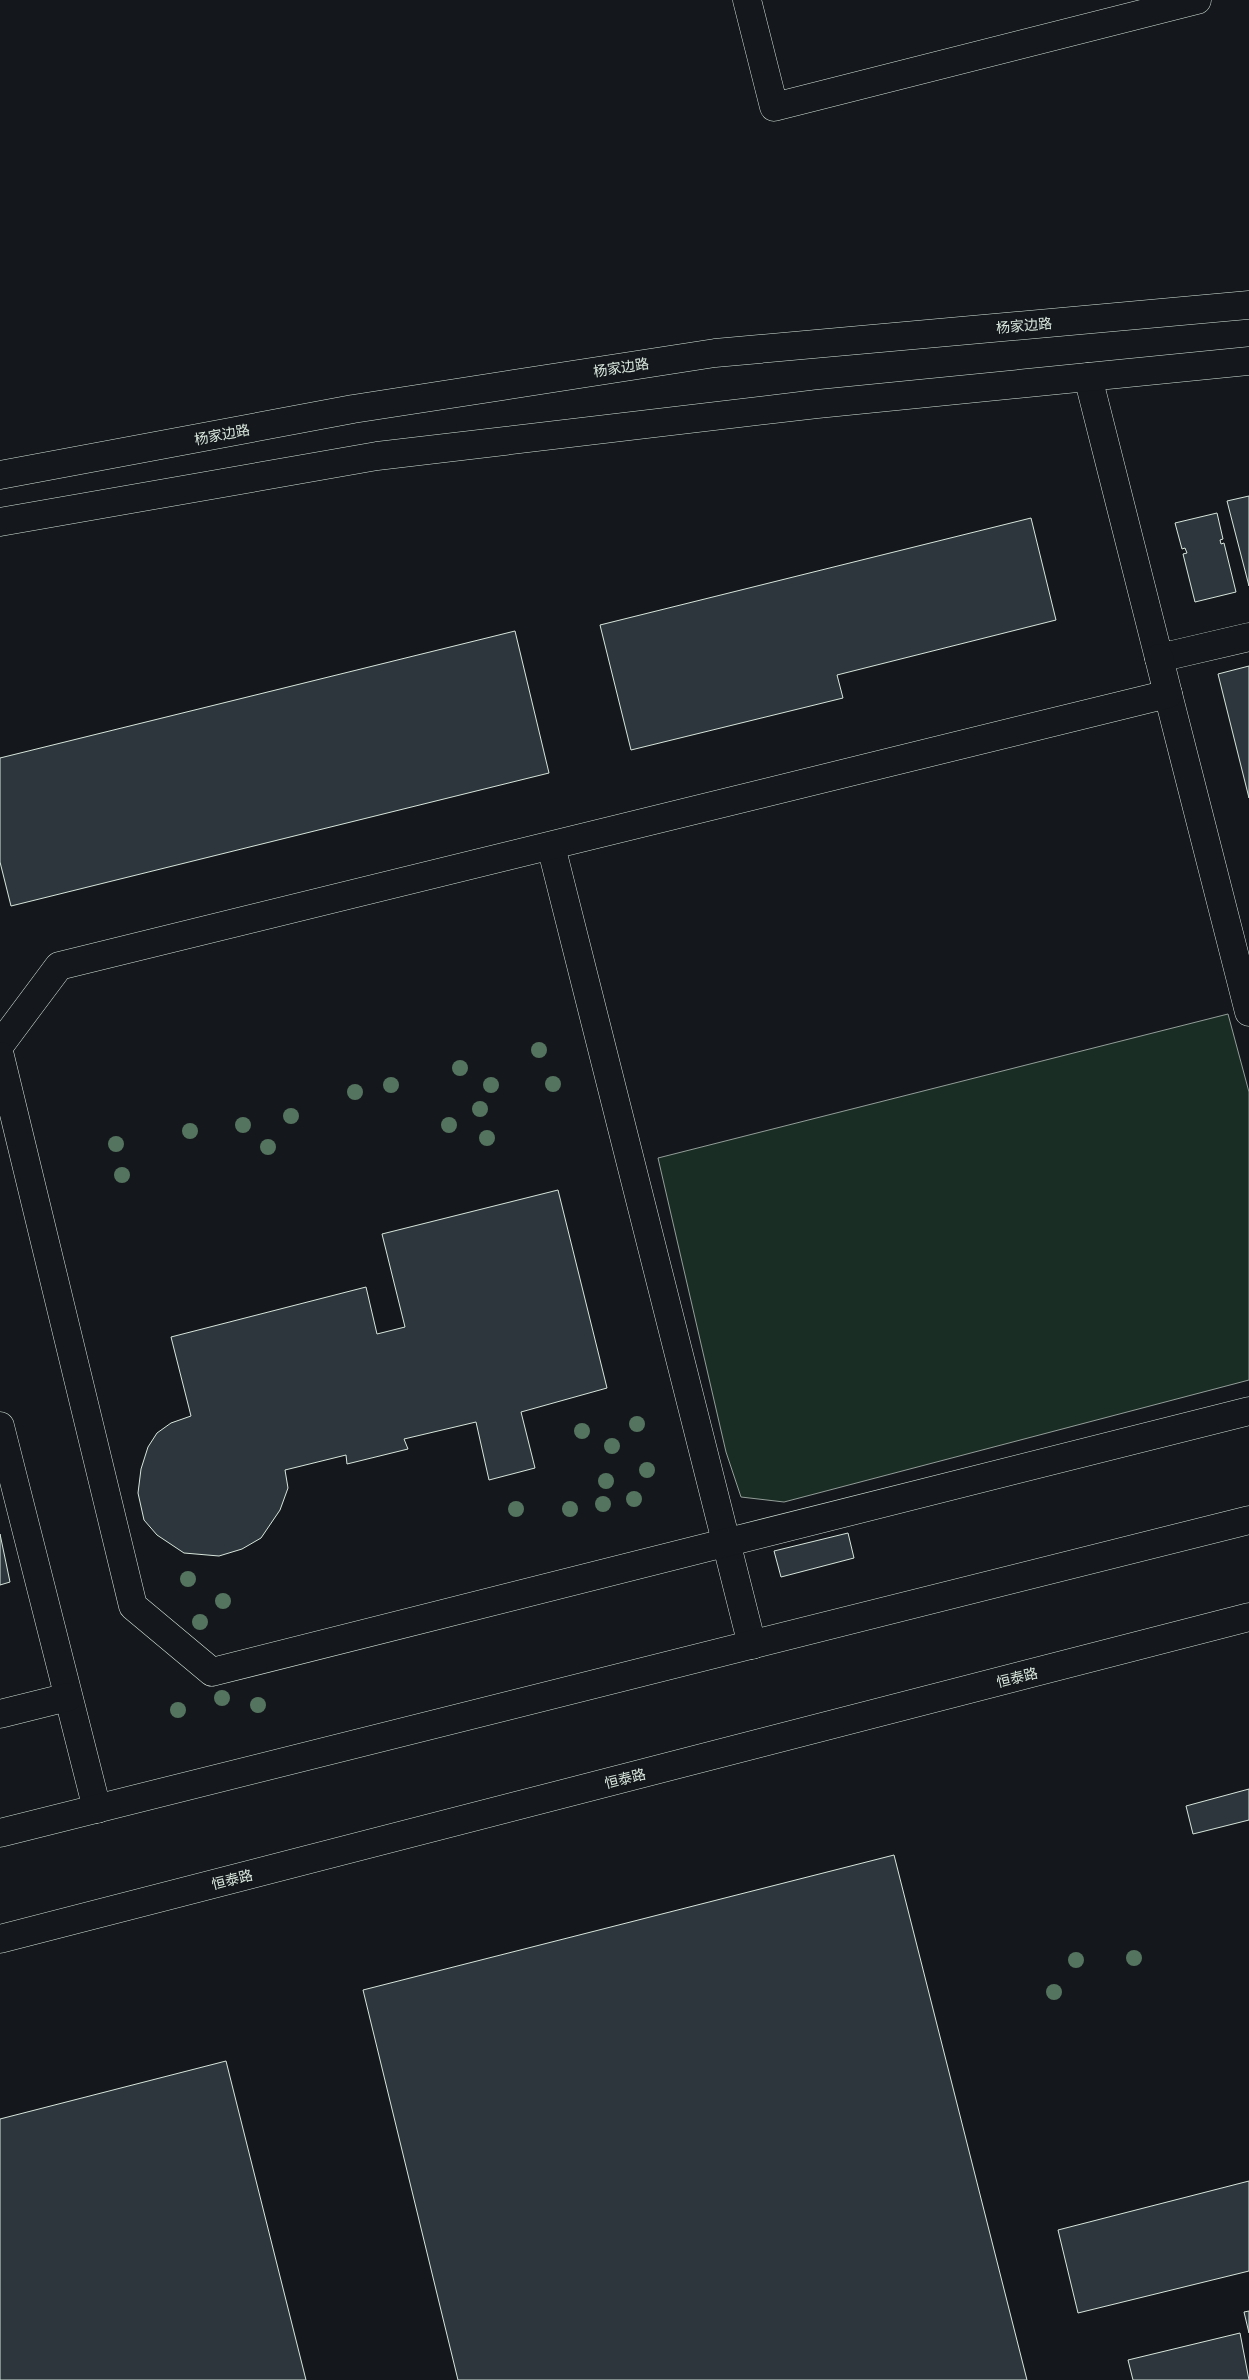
<svg xmlns="http://www.w3.org/2000/svg" width="1249" height="2380" viewBox="0 0 1249 2380" font-family="Commissioner,'Noto Sans SC',sans-serif">
<style>
.green{fill:#1a2d24;stroke:#939e99}
.building{fill:#2c363c;stroke:#d8e6dc}
.lines{fill:none;stroke-linecap:round;stroke-linejoin:round}
.minor-casing{stroke:#d8e6dc;stroke-width:29}
.minor{stroke:#14181c;stroke-width:28}
.tree{fill:#55745f}
.labels{text-anchor:middle;dominant-baseline:central;stroke-width:4;stroke-linejoin:round;paint-order:stroke}
.street-label{font-size:14px;fill:#d8e6dc;stroke:#14181c}
</style>
<rect width="100%" height="100%" fill="#14181c"/>
<!-- green -->
<path class="green" d="M1228,1014L1249,1092V1380L784,1502L741,1497L726,1452L658,1158Z"/>
<!-- building -->
<g class="building">
<path d="M1249,496V586L1227,501Z"/>
<path d="M1217,513L1223,539L1220,540L1221,544L1224,543L1236,592L1195,602L1183,554L1187,553L1185,548L1182,549L1175,523Z"/>
<path d="M1031,518L1056,620L837,675L843,698L631,750L600,625Z"/>
<path d="M515,631L549,773L11,906L0,862V758Z"/>
<path d="M1249,666V798L1218,674Z"/>
<path d="M558,1190L607,1388L521,1412L535,1468L489,1480L476,1422L404,1439L408,1449L347,1464L346,1455L285,1470L288,1488L280,1510L261,1538L242,1549L219,1556L184,1553L157,1535L144,1520L138,1493L141,1469L148,1447L157,1433L171,1423L191,1416L171,1337L366,1287L377,1334L405,1327L382,1234Z"/>
<path d="M848,1533L854,1558L781,1577L774,1551Z"/>
<path d="M0,1534L10,1582L0,1585Z"/>
<path d="M1249,1789V1820L1193,1834L1186,1806Z"/>
<path d="M894,1855L1027,2380H458L363,1990Z"/>
<path d="M226,2061L306,2380H0V2119Z"/>
<path d="M1249,2181V2271L1078,2313L1058,2230Z"/>
<path d="M1249,2311V2333L1244,2312Z"/>
<path d="M1240,2333L1249,2380H1133L1128,2360Z"/>
</g>
<g class="lines">
<defs>
<g id="minor">
<path d="M747,0L774,107L1197,0"/>
<path d="M1088,377L1159,658L1249,637"/>
<path d="M0,475L353,409L715,353L1249,305"/>
<path d="M0,522L377,456L817,404L1249,361"/>
<path d="M1168,694L1249,1012"/>
<path d="M551,846L752,1645"/>
<path d="M0,1045L59,966L1168,694L1159,658"/>
<path d="M0,1056L133,1606L212,1672L1249,1411"/>
<path d="M0,1426L97,1809"/>
<path d="M0,1714L68,1697"/>
<path d="M0,1833L1249,1520"/>
<path d="M0,1939L1249,1617"/>
</g>
</defs>
<!-- minor casing -->
<use href="#minor" class="minor-casing"/>
<!-- minor -->
<use href="#minor" class="minor"/>
</g>
<!-- trees -->
<g class="tree">
<circle cx="539" cy="1050" r="8"/>
<circle cx="460" cy="1068" r="8"/>
<circle cx="553" cy="1084" r="8"/>
<circle cx="391" cy="1085" r="8"/>
<circle cx="491" cy="1085" r="8"/>
<circle cx="355" cy="1092" r="8"/>
<circle cx="480" cy="1109" r="8"/>
<circle cx="291" cy="1116" r="8"/>
<circle cx="243" cy="1125" r="8"/>
<circle cx="449" cy="1125" r="8"/>
<circle cx="190" cy="1131" r="8"/>
<circle cx="487" cy="1138" r="8"/>
<circle cx="116" cy="1144" r="8"/>
<circle cx="268" cy="1147" r="8"/>
<circle cx="122" cy="1175" r="8"/>
<circle cx="637" cy="1424" r="8"/>
<circle cx="582" cy="1431" r="8"/>
<circle cx="612" cy="1446" r="8"/>
<circle cx="647" cy="1470" r="8"/>
<circle cx="606" cy="1481" r="8"/>
<circle cx="634" cy="1499" r="8"/>
<circle cx="603" cy="1504" r="8"/>
<circle cx="516" cy="1509" r="8"/>
<circle cx="570" cy="1509" r="8"/>
<circle cx="188" cy="1579" r="8"/>
<circle cx="223" cy="1601" r="8"/>
<circle cx="200" cy="1622" r="8"/>
<circle cx="222" cy="1698" r="8"/>
<circle cx="258" cy="1705" r="8"/>
<circle cx="178" cy="1710" r="8"/>
<circle cx="1134" cy="1958" r="8"/>
<circle cx="1076" cy="1960" r="8"/>
<circle cx="1054" cy="1992" r="8"/>
</g>
<g class="labels">
<!-- street labels -->
<g class="street-label">
<text transform="translate(1024 325) rotate(-5)">杨家边路</text>
<text transform="translate(621 367) rotate(-9)">杨家边路</text>
<text transform="translate(222 434) rotate(-11)">杨家边路</text>
<text transform="translate(1017 1677) rotate(-14)">恒泰路</text>
<text transform="translate(625 1778) rotate(-14)">恒泰路</text>
<text transform="translate(232 1879) rotate(-14)">恒泰路</text>
</g>
</g>
</svg>
